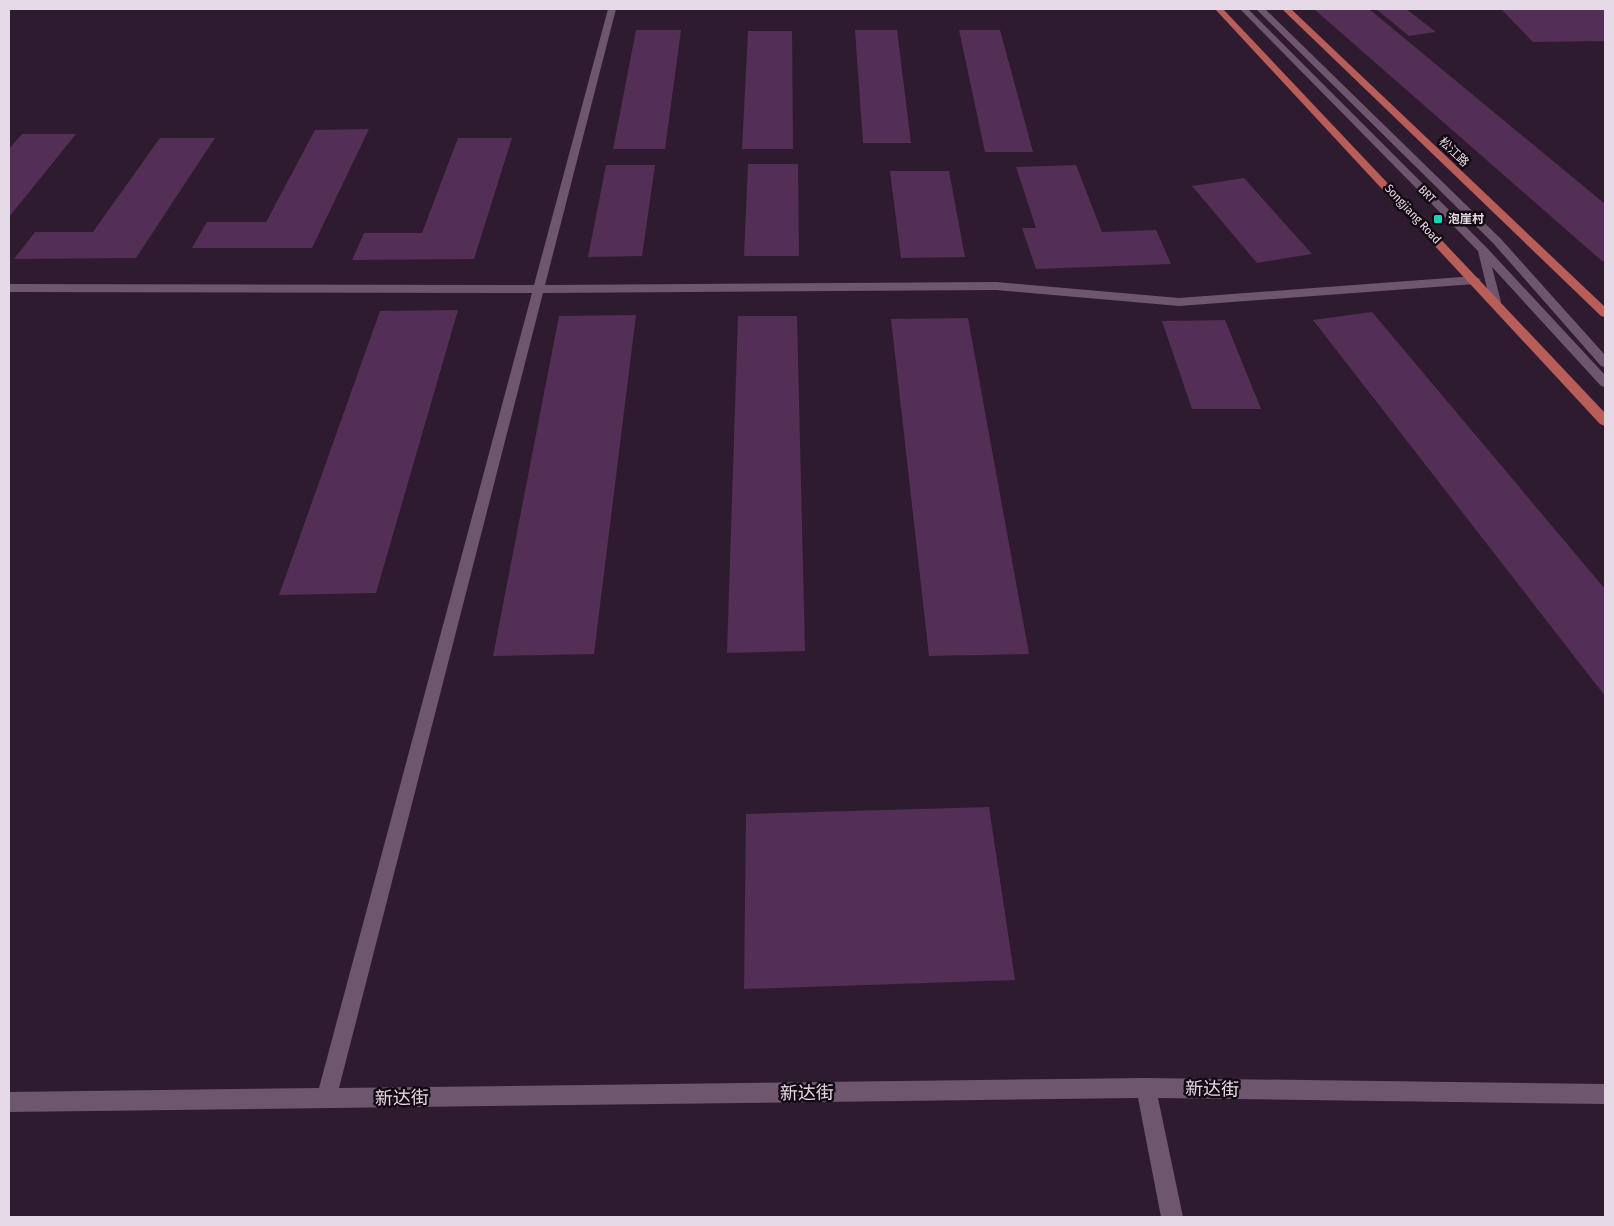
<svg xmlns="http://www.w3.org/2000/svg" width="1614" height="1226" viewBox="0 0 1614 1226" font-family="'Fira Sans Condensed','Noto Sans SC',sans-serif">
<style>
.building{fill:#532e55}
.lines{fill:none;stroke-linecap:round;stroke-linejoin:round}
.minor{fill:#6d566e;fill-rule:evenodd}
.major{fill:#b95d59;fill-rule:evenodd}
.poi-dot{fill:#11d5b4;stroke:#120912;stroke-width:2}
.labels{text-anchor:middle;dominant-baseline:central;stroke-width:5;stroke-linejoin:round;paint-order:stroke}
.far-street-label{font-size:12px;fill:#e7dae7;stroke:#120912}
.far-poi-label{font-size:12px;font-weight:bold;fill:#e7dae7;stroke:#120912;text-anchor:start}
.near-street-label{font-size:18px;fill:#e7dae7;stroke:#120912}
</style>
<rect width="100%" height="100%" fill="#2f1b30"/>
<!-- building -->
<g class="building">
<path d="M1314,9H1369L1605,204V261H1602Z"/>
<path d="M1376,9H1406L1436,32L1409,36Z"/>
<path d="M1501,9H1605V41L1533,42Z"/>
<path d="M636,30H681L665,149H613Z"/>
<path d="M855,30H897L911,143H863Z"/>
<path d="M959,30H1000L1033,152H985Z"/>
<path d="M748,31H792L793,149H742Z"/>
<path d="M369,129L312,248H192L207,222H266L315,130Z"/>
<path d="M22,134H76L9,217V149Z"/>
<path d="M160,138H215L136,258L14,259L35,232H93Z"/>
<path d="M458,138H512L474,259L352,260L364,233H422Z"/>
<path d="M748,164H798L799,256H744Z"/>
<path d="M606,165H655L642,256L588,257Z"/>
<path d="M1076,165L1102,232L1156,230L1171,264L1036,269L1022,228H1036L1016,167Z"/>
<path d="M890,171H949L965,257L901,258Z"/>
<path d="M1244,178L1312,254L1257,263L1192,186Z"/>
<path d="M458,310L376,593L279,595L380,311Z"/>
<path d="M1372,312L1605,589V696L1313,320Z"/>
<path d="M636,315L594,654L493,656L559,316Z"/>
<path d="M738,316H797L805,651L727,653Z"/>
<path d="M968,318L1029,654L929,656L891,319Z"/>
<path d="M1225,320L1261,409H1192L1162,321Z"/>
<path d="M989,807L1015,980L744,989L746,814Z"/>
</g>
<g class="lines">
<!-- minor -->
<g class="minor">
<path d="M608,9H616L545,285L996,282L1179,298L1475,276L1481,280L1475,284L1179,306L996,290L543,293L339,1088L1146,1078L1605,1084V1104L1158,1098L1183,1217H1161L1138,1098L9,1112V1092L319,1088L532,293L9,292V284L534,285Z"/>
<path d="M1240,9H1248L1487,248L1605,375V387L1601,386L1492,267L1501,302L1499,305H1491L1478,251Z"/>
<path d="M1256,9H1265L1501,239L1605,355V367L1601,366L1493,243Z"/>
</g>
<!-- major -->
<g class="major">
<path d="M1215,9H1223L1605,413V426L1600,424Z"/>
<path d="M1282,9H1291L1605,307V317L1601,316Z"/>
</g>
</g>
<!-- markers -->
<rect class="poi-dot" x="1433" y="214" width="10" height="10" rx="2.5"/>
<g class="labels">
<!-- far-street labels -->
<g class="far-street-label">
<text transform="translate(1454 152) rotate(44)">松江路</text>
<text transform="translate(1427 194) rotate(45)">BRT</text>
<text transform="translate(1413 214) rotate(47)">Songjiang Road</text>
</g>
<!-- far-poi labels -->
<g class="far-poi-label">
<text x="1448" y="219">泡崖村</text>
</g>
<!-- near-street labels -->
<g class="near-street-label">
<text transform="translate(1212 1089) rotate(1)">新达街</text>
<text transform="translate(807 1093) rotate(-1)">新达街</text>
<text transform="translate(402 1098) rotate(-1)">新达街</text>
</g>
</g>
<!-- border -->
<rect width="1614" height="1226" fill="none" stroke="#e7dae7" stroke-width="20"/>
</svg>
